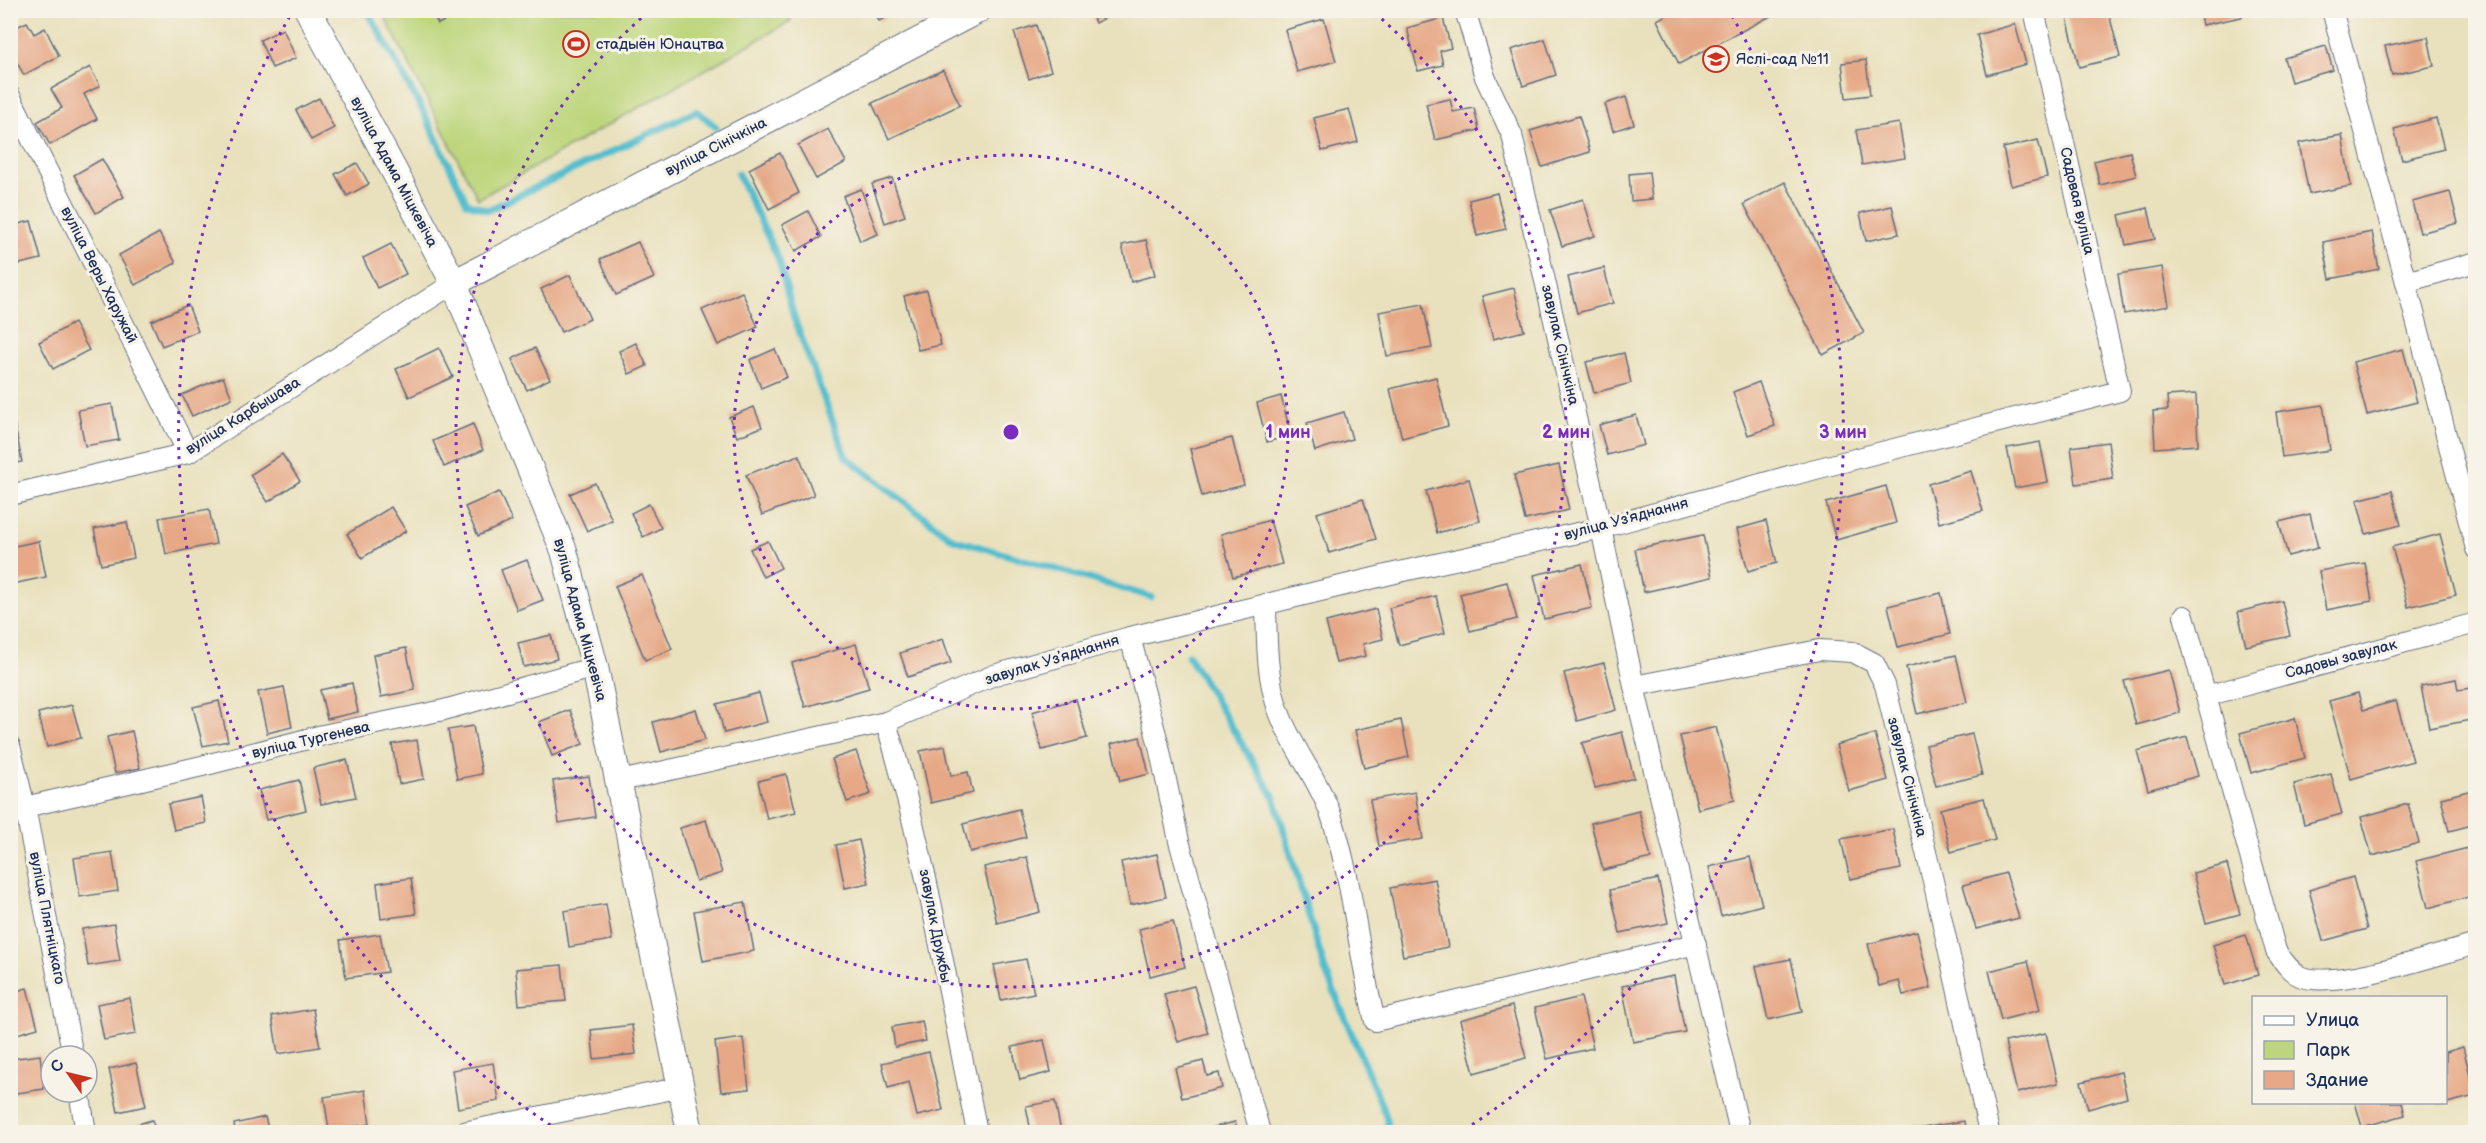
<svg xmlns="http://www.w3.org/2000/svg" width="2486" height="1143" viewBox="0 0 2486 1143" font-family="'Balsamiq Sans',sans-serif">
<style>
.green{fill:#bdd67b;stroke:#6c826c;stroke-width:1.5}
.lines{fill:none;stroke-linecap:round;stroke-linejoin:round}
.stream{stroke:#52bdce;stroke-width:7}
.building{fill:#e6a886}
.minor-casing{stroke:#636d7f;stroke-width:22}
.tertiary-casing{stroke:#636d7f;stroke-width:28}
.minor{stroke:#fff;stroke-width:20}
.tertiary{stroke:#fff;stroke-width:26}
.ring{fill:none;stroke:#7b2cbf;stroke-width:3;stroke-dasharray:3 6}
.labels{text-anchor:middle;dominant-baseline:central;stroke-width:6;stroke-linejoin:round;paint-order:stroke}
.poi-label{font-size:15px;fill:#1b2f5e;stroke:#f7f3e8;text-anchor:start}
.street-label{font-size:15px;fill:#1b2f5e;stroke:#f7f3e8}
.centre{fill:#7b2cbf;stroke:#f7f3e8;stroke-width:3}
.ring-label{font-size:18px;text-anchor:middle;font-weight:bold;fill:#7b2cbf;stroke:#f7f3e8;stroke-width:6;stroke-linejoin:round;paint-order:stroke}
</style>
<rect width="100%" height="100%" fill="#f7f3e8"/>
<filter id="ink" filterUnits="userSpaceOnUse"><feTurbulence type="fractalNoise" baseFrequency=".0167" numOctaves="2"/><feDisplacementMap in="SourceGraphic" scale="12" xChannelSelector="R" yChannelSelector="G"/><feConvolveMatrix kernelMatrix="1 2 1 2 8 2 1 2 1" color-interpolation-filters="sRGB"/></filter>
<filter id="wash" filterUnits="userSpaceOnUse"><feTurbulence type="fractalNoise" baseFrequency=".008" numOctaves="4" result="noise"/><feDisplacementMap in="SourceGraphic" scale="24" xChannelSelector="R" yChannelSelector="G"/><feGaussianBlur stdDeviation="1.35" result="paint"/><feColorMatrix in="noise" values="0 0 0 0 0 0 0 0 0 0 0 0 0 0 0 0 0 1.4 0 .05"/><feComposite in="paint" operator="in"/></filter>
<g filter="url(#wash)">
<rect width="100%" height="100%" fill="#e9e1bd"/>
<!-- green -->
<path class="green" d="M786,10L791,21L478,199L382,11Z"/>
<g class="lines">
<!-- stream -->
<g class="stream">
<path d="M367,10L423,111L467,203L488,210L697,111L716,127"/>
<path d="M738,174L779,260L794,318L846,457L953,539L1151,597"/>
<path d="M1188,655L1274,797L1325,970L1386,1116L1389,1132"/>
</g>
</g>
<g id="blocks">
<!-- building -->
<g class="building">
<path d="M431,10H447L451,18L438,24Z"/>
<path d="M874,10H899L879,21Z"/>
<path d="M1090,10H1122L1095,23Z"/>
<path d="M1676,10H1782L1679,64L1657,20Z"/>
<path d="M2092,10H2108L2120,57L2079,67L2067,17Z"/>
<path d="M2199,10H2240L2242,17L2202,25Z"/>
<path d="M1443,18L1451,48L1440,51L1443,65L1418,71L1407,28Z"/>
<path d="M1324,19L1336,61L1297,72L1285,30Z"/>
<path d="M27,22L34,34L45,28L59,56L24,75L10,50V46L16,44L10,30Z"/>
<path d="M2015,24L2026,64L1987,75L1977,35Z"/>
<path d="M1036,25L1051,71L1029,79L1014,32Z"/>
<path d="M283,29L296,58L272,68L260,40Z"/>
<path d="M2428,37L2434,66L2392,75L2385,46Z"/>
<path d="M1545,39L1556,75L1523,86L1511,50Z"/>
<path d="M2326,46L2333,70L2291,82L2284,58Z"/>
<path d="M1866,60L1870,95L1846,98L1842,63Z"/>
<path d="M90,67L100,86L84,94L97,119L50,145L37,122L62,108L51,89Z"/>
<path d="M943,70L960,105L889,139L872,103Z"/>
<path d="M1626,97L1634,124L1613,131L1605,104Z"/>
<path d="M319,98L334,128L311,140L296,110Z"/>
<path d="M1450,99L1453,112L1474,108L1479,130L1435,140L1426,104Z"/>
<path d="M1349,109L1358,142L1322,151L1314,118Z"/>
<path d="M1579,116L1590,152L1542,167L1530,131Z"/>
<path d="M2436,118L2444,149L2402,160L2394,129Z"/>
<path d="M1899,123L1905,158L1862,165L1856,130Z"/>
<path d="M828,129L846,162L816,179L798,145Z"/>
<path d="M2342,135L2351,186L2309,194L2299,143Z"/>
<path d="M2038,140L2047,177L2011,186L2003,148Z"/>
<path d="M2130,152L2136,176L2100,185L2094,161Z"/>
<path d="M780,153L799,193L769,209L749,169Z"/>
<path d="M102,159L124,197L96,213L74,175Z"/>
<path d="M357,163L369,184L347,196L335,174Z"/>
<path d="M1649,172L1652,199L1631,201L1629,174Z"/>
<path d="M892,178L905,216L885,223L872,184Z"/>
<path d="M1785,182L1864,333L1823,355L1744,204Z"/>
<path d="M861,189L878,234L860,241L843,196Z"/>
<path d="M2450,192L2458,223L2420,233L2412,202Z"/>
<path d="M1497,193L1506,229L1477,236L1469,200Z"/>
<path d="M1583,199L1595,236L1562,246L1550,210Z"/>
<path d="M1892,206L1899,234L1866,241L1860,213Z"/>
<path d="M2148,208L2155,239L2126,245L2119,215Z"/>
<path d="M808,211L821,237L796,251L782,225Z"/>
<path d="M31,221L41,259L11,266L10,226Z"/>
<path d="M2372,232L2379,269L2330,279L2323,242Z"/>
<path d="M159,233L176,263L135,285L119,255Z"/>
<path d="M1146,240L1155,275L1131,282L1122,245Z"/>
<path d="M638,242L654,278L616,295L600,259Z"/>
<path d="M391,244L406,274L377,288L363,258Z"/>
<path d="M2162,267L2169,306L2124,314L2118,274Z"/>
<path d="M1604,268L1613,303L1577,313L1568,277Z"/>
<path d="M570,275L590,319L561,332L541,289Z"/>
<path d="M1514,288L1524,331L1493,339L1482,296Z"/>
<path d="M927,290L941,345L918,350L904,296Z"/>
<path d="M742,292L758,327L718,345L702,310Z"/>
<path d="M1423,304L1432,348L1387,356L1379,312Z"/>
<path d="M188,305L198,331L162,346L151,321Z"/>
<path d="M74,323L89,350L53,369L39,342Z"/>
<path d="M636,343L647,366L629,374L619,351Z"/>
<path d="M439,348L453,377L409,397L396,369Z"/>
<path d="M535,348L550,379L527,390L512,359Z"/>
<path d="M775,349L787,377L761,388L750,360Z"/>
<path d="M2403,349L2417,402L2367,415L2353,362Z"/>
<path d="M1624,353L1631,383L1594,393L1586,362Z"/>
<path d="M223,377L232,398L192,416L182,395Z"/>
<path d="M1436,377L1448,426L1402,438L1390,389Z"/>
<path d="M1759,382L1775,426L1748,435L1733,392Z"/>
<path d="M2196,394L2198,445L2155,448L2153,411L2168,410L2167,396Z"/>
<path d="M1281,396L1291,435L1267,442L1257,403Z"/>
<path d="M112,404L119,440L85,446L78,410Z"/>
<path d="M2323,405L2330,450L2282,457L2276,412Z"/>
<path d="M754,407L762,427L737,437L729,417Z"/>
<path d="M1344,412L1352,439L1315,451L1307,423Z"/>
<path d="M1636,415L1644,445L1607,455L1599,425Z"/>
<path d="M14,421L22,462L10,464V422Z"/>
<path d="M473,424L483,450L444,467L433,441Z"/>
<path d="M1232,438L1244,485L1202,496L1190,449Z"/>
<path d="M2040,442L2048,482L2015,488L2007,448Z"/>
<path d="M2108,442L2113,479L2076,484L2071,447Z"/>
<path d="M282,454L300,481L268,502L250,475Z"/>
<path d="M799,455L814,495L762,515L746,475Z"/>
<path d="M1559,465L1569,510L1525,520L1514,475Z"/>
<path d="M1971,471L1983,511L1939,523L1928,484Z"/>
<path d="M1469,479L1480,521L1437,533L1426,491Z"/>
<path d="M595,483L612,520L587,531L570,494Z"/>
<path d="M1886,486L1896,523L1836,540L1826,503Z"/>
<path d="M2392,491L2401,525L2366,534L2357,500Z"/>
<path d="M499,492L512,521L478,536L465,507Z"/>
<path d="M1363,499L1376,539L1329,553L1317,513Z"/>
<path d="M649,504L661,528L643,537L631,513Z"/>
<path d="M391,507L406,531L362,558L347,534Z"/>
<path d="M209,509L216,544L166,554L159,518Z"/>
<path d="M2310,514L2318,548L2288,556L2279,522Z"/>
<path d="M1270,520L1282,564L1233,577L1221,534Z"/>
<path d="M1766,521L1777,563L1748,571L1737,529Z"/>
<path d="M127,522L134,558L101,565L94,529Z"/>
<path d="M2440,534L2456,595L2408,607L2392,547Z"/>
<path d="M1703,535L1712,577L1644,592L1635,549Z"/>
<path d="M39,541L46,577L12,584L10,547Z"/>
<path d="M768,541L781,568L763,577L750,549Z"/>
<path d="M527,560L543,600L517,610L501,570Z"/>
<path d="M2365,563L2372,601L2326,610L2319,571Z"/>
<path d="M1582,564L1592,608L1544,619L1534,575Z"/>
<path d="M642,575L672,649L645,660L615,586Z"/>
<path d="M1507,582L1517,619L1470,631L1460,594Z"/>
<path d="M1941,593L1950,634L1898,647L1888,606Z"/>
<path d="M1436,596L1445,633L1399,645L1389,608Z"/>
<path d="M2282,601L2290,636L2246,646L2238,612Z"/>
<path d="M1376,609L1383,639L1363,644L1366,656L1336,663L1326,622Z"/>
<path d="M551,635L557,659L524,667L518,643Z"/>
<path d="M943,639L951,663L908,677L900,653Z"/>
<path d="M856,644L869,688L805,707L792,663Z"/>
<path d="M406,648L415,690L381,697L373,655Z"/>
<path d="M1956,655L1967,702L1917,714L1906,667Z"/>
<path d="M1604,663L1616,710L1577,721L1564,673Z"/>
<path d="M2169,670L2180,713L2136,725L2124,681Z"/>
<path d="M2456,679L2458,690L2471,688L2476,719L2429,728L2421,686Z"/>
<path d="M352,683L358,712L327,719L320,690Z"/>
<path d="M284,687L292,727L267,733L258,692Z"/>
<path d="M759,693L767,722L724,733L717,704Z"/>
<path d="M2358,693L2363,710L2396,701L2413,761L2351,779L2329,701Z"/>
<path d="M1076,699L1087,738L1042,750L1032,712Z"/>
<path d="M219,701L228,741L203,746L193,707Z"/>
<path d="M72,705L81,738L47,747L38,713Z"/>
<path d="M696,709L705,740L661,752L653,722Z"/>
<path d="M570,710L583,744L552,756L539,722Z"/>
<path d="M2295,718L2305,758L2251,773L2240,733Z"/>
<path d="M1401,720L1409,757L1364,768L1355,730Z"/>
<path d="M473,726L482,774L457,779L448,730Z"/>
<path d="M1716,727L1735,800L1698,809L1680,736Z"/>
<path d="M132,731L140,768L115,773L107,737Z"/>
<path d="M1622,732L1634,778L1595,788L1582,743Z"/>
<path d="M1875,734L1888,780L1849,791L1836,745Z"/>
<path d="M1972,734L1982,775L1936,786L1926,745Z"/>
<path d="M1140,737L1149,774L1120,781L1111,744Z"/>
<path d="M2187,737L2198,776L2148,790L2137,751Z"/>
<path d="M417,740L424,779L399,784L392,744Z"/>
<path d="M945,746L951,776L968,772L973,793L931,803L920,751Z"/>
<path d="M856,751L871,794L847,802L832,759Z"/>
<path d="M347,760L356,797L321,804L313,768Z"/>
<path d="M786,774L796,812L767,819L758,781Z"/>
<path d="M2331,774L2342,814L2304,824L2294,784Z"/>
<path d="M589,776L595,817L559,823L553,781Z"/>
<path d="M299,780L306,810L266,820L259,790Z"/>
<path d="M2476,789V824L2449,831L2441,798Z"/>
<path d="M1415,792L1423,839L1379,846L1370,800Z"/>
<path d="M201,797L206,823L174,830L168,804Z"/>
<path d="M1984,798L1995,840L1951,852L1940,809Z"/>
<path d="M2408,804L2419,843L2372,856L2361,817Z"/>
<path d="M1019,809L1026,837L970,852L963,824Z"/>
<path d="M1639,811L1651,858L1603,870L1591,823Z"/>
<path d="M706,820L722,873L696,881L680,828Z"/>
<path d="M1893,829L1901,869L1850,879L1841,839Z"/>
<path d="M859,840L869,883L845,888L836,845Z"/>
<path d="M2476,846V895L2428,908L2416,861Z"/>
<path d="M112,852L118,891L80,897L74,858Z"/>
<path d="M1157,854L1166,897L1130,905L1121,862Z"/>
<path d="M1027,857L1040,912L997,923L984,867Z"/>
<path d="M1750,857L1762,905L1721,916L1709,867Z"/>
<path d="M2227,864L2240,914L2206,923L2193,873Z"/>
<path d="M2006,873L2019,918L1976,929L1963,885Z"/>
<path d="M2353,877L2367,929L2323,941L2309,890Z"/>
<path d="M411,878L416,914L381,919L377,883Z"/>
<path d="M1435,879L1448,947L1403,956L1390,888Z"/>
<path d="M1658,879L1668,923L1620,933L1610,890Z"/>
<path d="M745,902L754,951L703,961L694,911Z"/>
<path d="M606,904L612,940L569,947L564,911Z"/>
<path d="M1173,921L1185,967L1150,976L1139,929Z"/>
<path d="M114,924L120,961L88,966L82,929Z"/>
<path d="M1917,931L1931,988L1903,995L1899,981L1879,986L1868,944Z"/>
<path d="M380,934L387,972L346,978L340,940Z"/>
<path d="M2246,935L2258,975L2225,985L2213,945Z"/>
<path d="M1026,959L1034,993L1001,1000L994,965Z"/>
<path d="M1791,959L1802,1012L1768,1020L1756,966Z"/>
<path d="M2028,961L2040,1010L2001,1020L1989,971Z"/>
<path d="M562,965L566,1001L519,1005L516,969Z"/>
<path d="M1674,976L1685,1032L1633,1042L1622,986Z"/>
<path d="M1194,986L1208,1033L1178,1042L1164,994Z"/>
<path d="M27,988L38,1028L10,1036V993Z"/>
<path d="M1581,997L1593,1048L1547,1059L1535,1008Z"/>
<path d="M130,998L136,1034L104,1040L97,1004Z"/>
<path d="M1512,1006L1526,1058L1474,1073L1460,1020Z"/>
<path d="M313,1009L320,1047L278,1054L272,1016Z"/>
<path d="M922,1021L926,1041L895,1047L892,1027Z"/>
<path d="M632,1025L636,1054L594,1059L591,1030Z"/>
<path d="M2046,1033L2058,1083L2017,1093L2005,1042Z"/>
<path d="M743,1038L749,1089L721,1092L715,1042Z"/>
<path d="M1044,1040L1051,1072L1020,1080L1012,1047Z"/>
<path d="M2463,1047L2475,1096L2439,1105L2438,1102H2446V1052Z"/>
<path d="M929,1052L943,1110L917,1116L909,1082L888,1088L882,1063Z"/>
<path d="M40,1055L44,1089L10,1094V1059Z"/>
<path d="M1203,1061L1207,1076L1219,1073L1222,1088L1182,1098L1175,1068Z"/>
<path d="M136,1063L146,1106L118,1112L109,1069Z"/>
<path d="M493,1063L499,1101L458,1108L452,1070Z"/>
<path d="M2121,1072L2127,1098L2088,1109L2081,1082Z"/>
<path d="M365,1090L370,1124L329,1130L324,1097Z"/>
<path d="M1055,1101L1061,1132H1031L1026,1106Z"/>
<path d="M2355,1102H2402L2405,1115L2362,1127Z"/>
<path d="M265,1117L269,1132H235L234,1124Z"/>
<path d="M152,1120L156,1132H122L121,1129Z"/>
<path d="M1964,1121L1966,1132H1905V1131Z"/>
<path d="M1235,1122L1238,1132H1194Z"/>
</g>
</g>
</g>
<g filter="url(#ink)">
<use href="#blocks" fill-opacity="0" stroke="#636d7f" stroke-width="1.5"/>
<g class="lines">
<defs>
<g id="minor">
<path d="M1465,10L1485,77L1512,135L1601,528L1634,686L1740,1132"/>
<path d="M2332,10L2406,282L2476,262"/>
<path d="M10,96L188,453"/>
<path d="M2406,282L2476,549"/>
<path d="M10,495L188,453L454,283"/>
<path d="M1266,604C1267,641 1266,677 1279,712C1292,748 1318,778 1331,815C1353,881 1358,953 1375,1021L1696,944"/>
<path d="M2184,616L2276,951C2283,961 2291,973 2302,977C2337,989 2437,955 2476,944"/>
<path d="M1130,637L1158,742L1179,841L1260,1132"/>
<path d="M1634,686L1819,650L1853,652L1874,663L1885,685L1935,889L1989,1132"/>
<path d="M2206,696L2476,623"/>
<path d="M886,722C926,856 949,995 977,1132"/>
<path d="M10,746L25,807L73,1056"/>
<path d="M620,781L886,722L994,675L1130,637L1399,572L1601,528L1800,473L2120,391L2034,10"/>
<path d="M25,807L202,766L323,735L444,710L595,667"/>
<path d="M79,1092L86,1132"/>
<path d="M464,1132L682,1087"/>
</g>
<g id="tertiary">
<path d="M308,10L454,283L564,551L595,667L690,1132"/>
<path d="M454,283L978,10"/>
</g>
</defs>
<!-- minor casing -->
<use href="#minor" class="minor-casing"/>
<!-- tertiary casing -->
<use href="#tertiary" class="tertiary-casing"/>
<!-- minor -->
<use href="#minor" class="minor"/>
<!-- tertiary -->
<use href="#tertiary" class="tertiary"/>
</g>
</g>
<!-- distance rings -->
<g class="ring">
<circle cx="1011" cy="432" r="277"/>
<path d="M1375 13A555 555 0 1 1 647 13"/>
<path d="M558 1130A832 832 0 0 1 290 16M1732 16A832 832 0 0 1 1464 1130"/>
</g>
<!-- icons -->
<defs>
<symbol id="stadium-ring" viewBox="-11 -11 22 22"><circle r="9.5" fill="#f7f3e8" stroke="#c8321e" stroke-width="1.5"/><path d="M0-5a6.5 5 0 1 0 0 10a6.5 5 0 1 0 0-10ZM-3.5-1.8h7v3.6h-7Z" fill="#c8321e"/></symbol>
<symbol id="school-ring" viewBox="-11 -11 22 22"><circle r="9.5" fill="#f7f3e8" stroke="#c8321e" stroke-width="1.5"/><path d="M0-5L7-2L0 1L-7-2ZM-4 1L0 2.5L4 1V4Q0 6-4 4Z" fill="#c8321e"/></symbol>
</defs>
<g fill-rule="evenodd">
<use href="#stadium-ring" x="561" y="29" width="30" height="30"/>
<use href="#school-ring" x="1701" y="44" width="30" height="30"/>
</g>
<g class="labels">
<!-- poi labels -->
<g class="poi-label">
<text x="596" y="44">стадыён Юнацтва</text>
<text x="1736" y="59">Яслі-сад №11</text>
</g>
<!-- street labels -->
<g class="street-label">
<text transform="translate(716 147) rotate(-27)">вуліца Сінічкіна</text>
<text transform="translate(394 172) rotate(62)">вуліца Адама Міцкевіча</text>
<text transform="translate(2077 201) rotate(77)">Садовая вуліца</text>
<text transform="translate(99 275) rotate(63)">вуліца Веры Харужай</text>
<text transform="translate(1560 345) rotate(77)">завулак Сінічкіна</text>
<text transform="translate(243 416) rotate(-32)">вуліца Карбышава</text>
<text transform="translate(1626 519) rotate(-15)">вуліца Узʼяднання</text>
<text transform="translate(580 620) rotate(75)">вуліца Адама Міцкевіча</text>
<text transform="translate(2341 659) rotate(-15)">Садовы завулак</text>
<text transform="translate(1052 660) rotate(-17)">завулак Узʼяднання</text>
<text transform="translate(311 740) rotate(-13)">вуліца Тургенева</text>
<text transform="translate(1907 777) rotate(76)">завулак Сінічкіна</text>
<text transform="translate(47 918) rotate(79)">вуліца Плятніцкаго</text>
<text transform="translate(935 926) rotate(79)">завулак Дружбы</text>
</g>
</g>
<circle cx="1011" cy="432" r="9" class="centre"/>
<g class="ring-label">
<text x="1288" y="438">1 мин</text>
<text x="1566" y="438">2 мин</text>
<text x="1843" y="438">3 мин</text>
</g>
<!-- margin -->
<rect width="2486" height="1143" fill="none" stroke="#f7f3e8" stroke-width="36"/>
<!-- legend -->
<rect x="2252" y="996" width="195" height="108" fill="#f7f3e8" stroke="#9fa5b1" stroke-width="1.5"/>
<rect x="2264" y="1016" width="30" height="9" fill="#ffffff" stroke="#9fa5b1" stroke-width="1.5"/>
<text x="2306" y="1026" font-size="18" fill="#1b2f5e">Улица</text>
<rect x="2264" y="1041" width="30" height="18" fill="#bdd67b" stroke="#9fa5b1" stroke-width="1.5"/>
<text x="2306" y="1056" font-size="18" fill="#1b2f5e">Парк</text>
<rect x="2264" y="1071" width="30" height="18" fill="#e6a886" stroke="#9fa5b1" stroke-width="1.5"/>
<text x="2306" y="1086" font-size="18" fill="#1b2f5e">Здание</text>
<!-- north arrow -->
<g transform="translate(69 1074) rotate(304)"><circle r="28" fill="#f7f3e8" stroke="#9fa5b1" stroke-width="1.5"/>
<path d="M0-4.5L10 22L0 15L-10 22Z" fill="#c8321e"/>
<text y="-9" font-size="16" font-weight="bold" text-anchor="middle" fill="#1b2f5e">С</text>
</g>
</svg>
